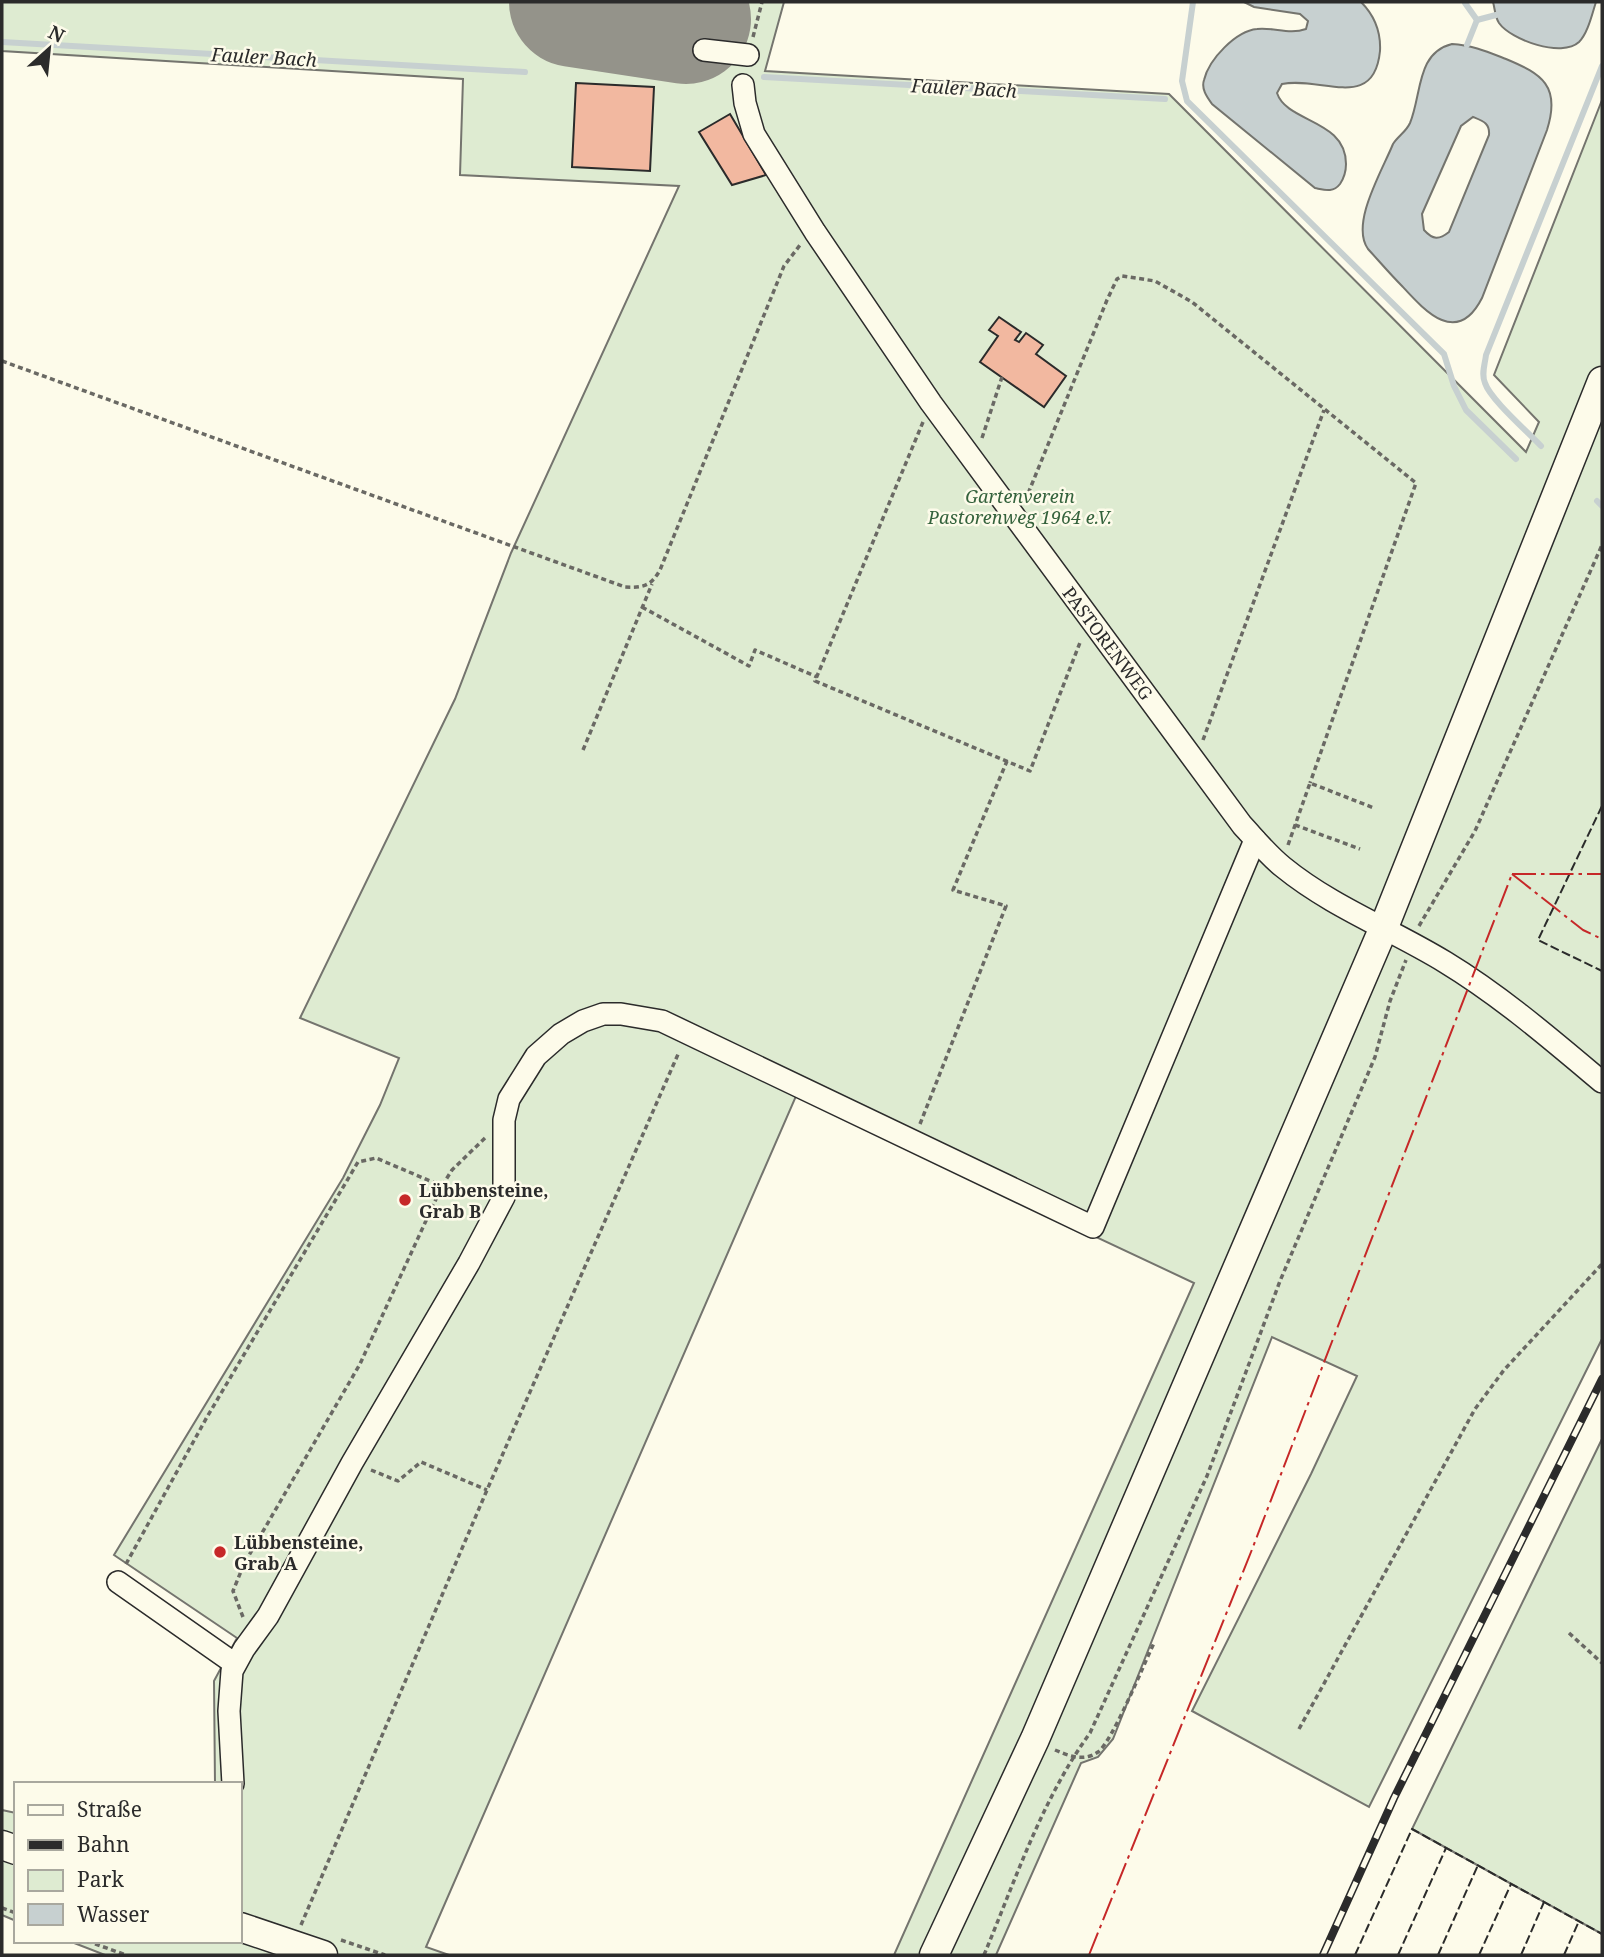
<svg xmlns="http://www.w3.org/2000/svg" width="1604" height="1957" viewBox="0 0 1604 1957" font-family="'Noto Serif',serif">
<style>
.green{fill:#deebd1;stroke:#74746e;stroke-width:2}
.water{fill:#c7d0d0;stroke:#74746e;stroke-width:2;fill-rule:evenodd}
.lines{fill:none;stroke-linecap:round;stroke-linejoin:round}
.stream{stroke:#c7d0d0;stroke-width:6}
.runway{stroke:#94938a;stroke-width:130}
.building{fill:#f2b8a0;stroke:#2b2b2b;stroke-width:2}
.minor-casing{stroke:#2b2b2b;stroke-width:24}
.major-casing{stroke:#2b2b2b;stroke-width:31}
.path{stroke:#6a6964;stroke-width:3.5;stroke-dasharray:5 3.5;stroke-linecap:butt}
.minor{stroke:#fdfbea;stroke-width:21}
.major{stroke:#fdfbea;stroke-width:28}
.rail-casing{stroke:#2b2b2b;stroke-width:8}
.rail{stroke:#fdfbea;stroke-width:5;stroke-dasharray:16;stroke-linecap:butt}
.fence{stroke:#2b2b2b;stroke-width:2;stroke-dasharray:9 3.5;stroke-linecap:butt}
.power{stroke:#c62828;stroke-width:2;stroke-dasharray:24 5 3.5 5;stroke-linecap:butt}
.poi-dot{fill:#c62828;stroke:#fdfbea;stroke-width:2.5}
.labels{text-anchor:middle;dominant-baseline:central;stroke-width:5;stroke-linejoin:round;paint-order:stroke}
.park-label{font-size:18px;font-style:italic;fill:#34623c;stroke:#fdfbea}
.street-label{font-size:18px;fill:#2b2b2b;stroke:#fdfbea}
.poi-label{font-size:18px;font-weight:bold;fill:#2b2b2b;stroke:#fdfbea;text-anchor:start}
.water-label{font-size:19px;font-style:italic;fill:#2b2b2b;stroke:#fdfbea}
</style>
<rect width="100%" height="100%" fill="#fdfbea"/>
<!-- green -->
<g class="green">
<path d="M2,2H784L765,71L1169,94L1526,452L1539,422L1494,375L1602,100V1339L1369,1807L1192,1711L1311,1474L1357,1376L1272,1337L1113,1739L1098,1757L1081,1763L996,1955H894L1194,1283L796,1096L426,1947L449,1955H105L69,1941H240V1784H215L214,1681L237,1638L114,1555L343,1178L380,1105L399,1058L300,1018L455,699L511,553L679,186L460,175L463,79L2,51Z"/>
<path d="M1602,1439V1934L1412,1829Z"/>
<path d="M2,1810L16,1813V1921L2,1915Z"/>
</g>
<!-- water -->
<g class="water">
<path d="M1244,2H1361C1374,15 1381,32 1380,51C1374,112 1322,76 1282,84L1277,93C1287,123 1346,119 1346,164C1346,172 1344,178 1340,184C1333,193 1325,190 1315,188L1212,104C1207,97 1201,89 1204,80C1209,59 1236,31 1257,29C1274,27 1289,35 1306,29L1308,21L1300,14L1254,7Z"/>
<path d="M1493,2H1596C1592,14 1588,33 1579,42C1562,58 1511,40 1499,23C1495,17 1495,9 1493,2Z"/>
<path d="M1452,44C1472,45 1488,52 1506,59C1542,74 1561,86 1547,130L1482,298C1457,347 1425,311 1402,286C1390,274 1379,261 1368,249C1350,224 1382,171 1393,144C1398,136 1406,132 1410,123C1422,94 1416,53 1452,44ZM1473,117C1483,121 1490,123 1489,135L1449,232C1439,240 1433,240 1424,230L1422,214L1461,126Z"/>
</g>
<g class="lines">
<!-- stream -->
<g class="stream">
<path d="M1193,2L1182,81L1187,101L1444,354L1454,386L1466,410L1516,459"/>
<path d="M1465,3L1477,20"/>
<path d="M1477,20L1496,15"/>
<path d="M2,42L525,72"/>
<path d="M1467,45L1477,20"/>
<path d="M764,77L1165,99"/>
<path d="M1541,446C1528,432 1490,399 1485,383C1481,374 1485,364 1486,355L1602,66"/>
<path d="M1597,501L1602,506"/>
</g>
<!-- runway -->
<path class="runway" d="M574,2L686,19"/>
</g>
<!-- building -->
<g class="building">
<path d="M576,83L654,87L650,171L572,167Z"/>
<path d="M730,114L766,175L732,185L699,132Z"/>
<path d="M999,317L1021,332L1015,340L1019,342L1026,333L1043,345L1036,354L1066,376L1044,407L980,362L998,336L989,330Z"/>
</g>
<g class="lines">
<defs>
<g id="minor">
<path d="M704,50L748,55"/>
<path d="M743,85L745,103L754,134L815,232L931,403L1242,825C1255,839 1268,855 1283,867C1332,907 1391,929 1445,962C1501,996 1552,1040 1602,1082"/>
<path d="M118,1582L235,1664"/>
<path d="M233,1784L229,1711L232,1671L244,1649L268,1616L352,1463L469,1263L504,1197V1120L509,1099L536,1056L561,1034L583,1021L603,1014H621L662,1021L1093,1227L1255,840"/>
</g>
<g id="major">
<path d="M2,1845L16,1850"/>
<path d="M240,1927L323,1955"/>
<path d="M934,1955L1035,1739L1384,927L1602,381"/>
</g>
</defs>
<!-- minor casing -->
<use href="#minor" class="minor-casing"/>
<!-- major casing -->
<use href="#major" class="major-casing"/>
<!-- path -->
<g class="path">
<path d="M753,37L762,2"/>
<path d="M2,361L625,587C643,588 651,586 660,570L784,266L800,245"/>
<path d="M923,422L815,681L1030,771L1081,640"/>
<path d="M982,438L1002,377"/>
<path d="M1025,501L1107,300L1117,279L1122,276L1155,281L1192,302L1416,483L1310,783"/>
<path d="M642,607L749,666L755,650L817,677"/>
<path d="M1203,740L1324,410"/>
<path d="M583,750L652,584"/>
<path d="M1295,825L1360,849"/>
<path d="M1288,845L1310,783L1374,808"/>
<path d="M1419,926L1475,831L1602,545"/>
<path d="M920,1124L1006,906L953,890L1007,761"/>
<path d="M371,1470L398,1481L421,1462L487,1490"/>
<path d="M126,1564L207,1417L358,1162L376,1158L442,1186"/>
<path d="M243,1617L233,1591L244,1564L360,1364L442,1186L452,1170L485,1138"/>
<path d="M1569,1633L1602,1663"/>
<path d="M1299,1729L1475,1409L1504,1370L1602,1264"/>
<path d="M1055,1750C1069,1756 1084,1762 1098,1752C1112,1742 1144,1664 1154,1643"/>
<path d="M2,1908L16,1913"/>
<path d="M301,1925L487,1490L679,1052"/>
<path d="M341,1940L385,1955"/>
<path d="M87,1941L126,1955"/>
<path d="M984,1955C1015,1881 1042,1799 1090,1733L1207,1476L1280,1281L1375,1057L1390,1001L1406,960"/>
</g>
<!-- minor -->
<use href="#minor" class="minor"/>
<!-- major -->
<use href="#major" class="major"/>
<defs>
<path id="rail" d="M1323,1955L1394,1798L1602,1379"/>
</defs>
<!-- rail casing -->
<use href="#rail" class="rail-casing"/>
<!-- rail -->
<use href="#rail" class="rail"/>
<!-- fence -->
<g class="fence">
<path d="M1602,806L1538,940L1602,971"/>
<path d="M1355,1955L1412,1829L1602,1934"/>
<path d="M1398,1955L1446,1848"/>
<path d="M1438,1955L1478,1865"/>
<path d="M1479,1955L1511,1884"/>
<path d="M1521,1955L1544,1902"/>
<path d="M1564,1955L1579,1921"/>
</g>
<!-- power -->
<g class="power">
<path d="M1512,874L1583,930L1602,939"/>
<path d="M1512,874H1602"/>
<path d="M1089,1955L1251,1552L1512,874"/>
</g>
</g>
<!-- markers -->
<g class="poi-dot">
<circle cx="405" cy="1200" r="7"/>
<circle cx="220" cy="1552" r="7"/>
</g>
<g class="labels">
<!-- park labels -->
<g class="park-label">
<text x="1020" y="496">Gartenverein<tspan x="1020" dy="21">Pastorenweg 1964 e.V.</tspan></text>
</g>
<!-- street labels -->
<g class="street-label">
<text transform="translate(1108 643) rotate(53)">PASTORENWEG</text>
</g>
<!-- poi labels -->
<g class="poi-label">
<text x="419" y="1190">Lübbensteine,<tspan x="419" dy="21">Grab B</tspan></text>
<text x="234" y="1542">Lübbensteine,<tspan x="234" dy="21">Grab A</tspan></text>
</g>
<!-- water labels -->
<g class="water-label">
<text transform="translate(264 57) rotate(3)">Fauler Bach</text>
<text transform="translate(964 88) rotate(3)">Fauler Bach</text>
</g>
</g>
<!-- border -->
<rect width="1604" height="1957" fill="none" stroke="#2b2b2b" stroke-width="7"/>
<!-- legend -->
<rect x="14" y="1782" width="228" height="161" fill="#fdfbea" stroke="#a9a89e" stroke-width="2"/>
<rect x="28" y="1805" width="35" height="10" fill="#fdfbea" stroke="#a9a89e" stroke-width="2"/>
<text x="77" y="1817" font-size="21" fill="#2b2b2b">Straße</text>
<rect x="28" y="1840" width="35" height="10" fill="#2b2b2b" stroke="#a9a89e" stroke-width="2"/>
<text x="77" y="1852" font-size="21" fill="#2b2b2b">Bahn</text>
<rect x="28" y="1870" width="35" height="21" fill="#deebd1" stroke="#a9a89e" stroke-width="2"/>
<text x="77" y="1887" font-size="21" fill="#2b2b2b">Park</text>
<rect x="28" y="1904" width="35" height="21" fill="#c7d0d0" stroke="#a9a89e" stroke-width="2"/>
<text x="77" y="1922" font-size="21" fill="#2b2b2b">Wasser</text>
<!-- north arrow -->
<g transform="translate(49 49) rotate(27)" stroke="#fdfbea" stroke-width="5" paint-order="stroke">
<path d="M0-5L12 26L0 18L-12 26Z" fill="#2b2b2b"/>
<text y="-10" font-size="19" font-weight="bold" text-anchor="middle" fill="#2b2b2b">N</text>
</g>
</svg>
